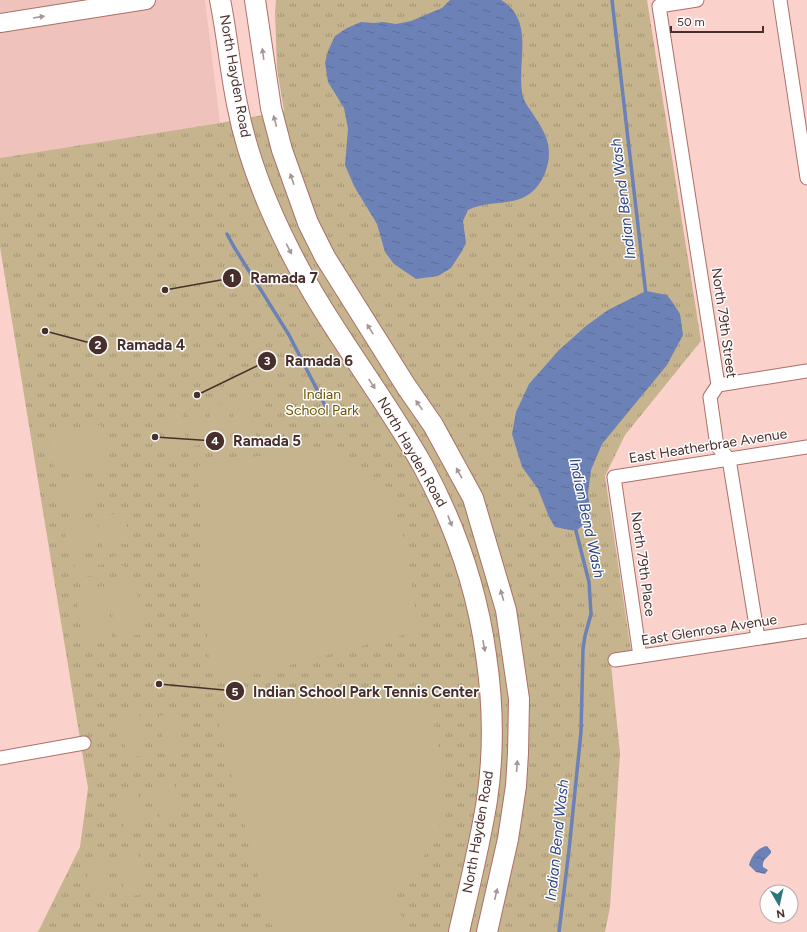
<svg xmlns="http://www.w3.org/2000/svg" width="807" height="932" viewBox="0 0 807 932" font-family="Figtree,sans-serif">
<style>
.built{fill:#efc2bc}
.park{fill:url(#park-tufts)}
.pitch{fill:#c5b48d}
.water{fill:url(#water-ripples)}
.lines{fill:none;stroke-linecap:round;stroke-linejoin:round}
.stream{stroke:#6c82b7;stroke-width:3.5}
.minor-casing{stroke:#ac7068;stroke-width:15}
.secondary-casing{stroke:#ac7068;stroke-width:20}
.primary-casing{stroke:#ac7068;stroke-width:22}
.minor{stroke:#fff;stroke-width:13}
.secondary{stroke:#fff;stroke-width:18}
.primary{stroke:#fff;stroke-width:20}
.oneway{fill:#a49796}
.labels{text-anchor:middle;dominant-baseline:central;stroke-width:3;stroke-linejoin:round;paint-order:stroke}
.street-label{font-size:14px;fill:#492f2c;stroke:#fdfdfd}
.park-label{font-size:14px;fill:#6c5201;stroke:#fdfdfd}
.water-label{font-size:15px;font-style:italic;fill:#2d4487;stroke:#fdfdfd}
.leader{fill:none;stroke:#492f2c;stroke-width:1.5}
.callout-dot{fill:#492f2c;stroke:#fdfdfd;stroke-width:1.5}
.mark-label{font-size:12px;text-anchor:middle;font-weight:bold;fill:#fff}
.callout-label{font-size:15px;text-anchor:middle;font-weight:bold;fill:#492f2c;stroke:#fdfdfd;stroke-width:3;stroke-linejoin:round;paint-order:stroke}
</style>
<defs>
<pattern id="park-tufts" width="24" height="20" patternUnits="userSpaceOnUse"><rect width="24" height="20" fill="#c5b48d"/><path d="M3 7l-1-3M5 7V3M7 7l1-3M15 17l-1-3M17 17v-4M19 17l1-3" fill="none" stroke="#a29373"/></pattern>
<pattern id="water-ripples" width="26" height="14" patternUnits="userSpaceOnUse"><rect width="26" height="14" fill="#6c82b7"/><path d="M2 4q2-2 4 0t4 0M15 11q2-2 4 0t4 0" fill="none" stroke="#5b6b95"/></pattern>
</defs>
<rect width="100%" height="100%" fill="#fbd1cc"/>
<!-- built -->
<path class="built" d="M0,0H205L220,123L0,158Z"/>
<!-- park -->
<path class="park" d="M276,0H647L701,341L625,435L605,476L631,651L610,655L620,753L610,907L605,932H38L80,847L88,788L0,247V158L220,123L284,111L277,68L275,12Z"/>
<!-- pitch -->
<g class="pitch">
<path d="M249,399L255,436L237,439L231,402Z"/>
<path d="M225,403L231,439L214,442L208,406Z"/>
<path d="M203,407L209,443L192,446L187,410Z"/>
<path d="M182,411L187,447L169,449L164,414Z"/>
<path d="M101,425L107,467L55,475L48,433Z"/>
<path d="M316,449L336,454L344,458L385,487L397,513L403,536L419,631L247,676C220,682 215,678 208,653L198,466L296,450Z"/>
<path d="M93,479L98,508L63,513L58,484Z"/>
<path d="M124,512L129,543L102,547L97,517Z"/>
<path d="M90,517L95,548L68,552L63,522Z"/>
<path d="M123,555L124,561L75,569L74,563Z"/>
<path d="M124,565L125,571L77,578L76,573Z"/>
<path d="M135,581L144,634L116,638L108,586Z"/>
<path d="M103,586L112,639L84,643L75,591Z"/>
<path d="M427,685L444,778L442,818L436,838L414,871L399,883L388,889L406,925L403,932H274L267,912L221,733C220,728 219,721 220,717C225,705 235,700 246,695Z"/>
<path d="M139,712L146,755L127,758L120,715Z"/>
<path d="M178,713L184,754L165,757L159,716Z"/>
<path d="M174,780L180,822L161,825L154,783Z"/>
<path d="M137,787L143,829L124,832L118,789Z"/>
<path d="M138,853L144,894L125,897L118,856Z"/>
<path d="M104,858L111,900L92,903L85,861Z"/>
</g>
<!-- water -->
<g class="water">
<path d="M450,0H501C535,20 517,61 522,92C523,100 527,105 531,111C536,119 542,127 545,135C552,149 549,168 541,181C523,211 493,197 468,210L463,221L466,243L462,251L451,268L438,276L416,279L394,264L385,252L377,224L354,186L345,165L348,129L344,108L328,82L325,63L328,51L335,36L347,28L361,22L374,23L383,22L396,24L411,21L442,8Z"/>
<path d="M646,291L667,295L673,303L680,314L683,335L667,365L602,444L591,470L588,493L591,521L584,524L576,531L555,527L549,517L538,489L522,467L512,434L516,412L529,384L559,350L586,326L608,310Z"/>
<path d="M767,846L771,851V853C767,858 762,860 763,867L768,870L765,874L756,872L749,865C751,856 758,847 767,846Z"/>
</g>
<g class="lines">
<!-- stream -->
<g class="stream">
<path d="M612,0L646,295"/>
<path d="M227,234L234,247L289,335L328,411"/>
<path d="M559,932L569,850L581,732L583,649L585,636L591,614L589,582L575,527"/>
</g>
<defs>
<g id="minor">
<path d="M697,0L659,6L718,385L710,397L717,446L729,459L758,638"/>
<path d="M780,0L807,178"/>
<path d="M718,385L807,371"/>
<path d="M640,656L614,477L807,447"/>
<path d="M615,660L807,631"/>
<path d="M0,758L84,743"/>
</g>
<path id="secondary" d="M0,23L146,0"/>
<g id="primary">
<path d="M220,0C227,34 230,69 237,104C246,152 265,201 287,245C325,323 381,391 423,466C455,525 477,589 486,655C493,702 494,752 487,800C480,844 469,888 459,932"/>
<path d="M255,0L271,108L282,150L308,223L325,257L406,386L433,425L473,498L506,610L519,699L518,753L516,786L508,839L487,932"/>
</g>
</defs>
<!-- minor casing -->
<use href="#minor" class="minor-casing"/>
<!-- secondary casing -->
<use href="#secondary" class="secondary-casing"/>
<!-- primary casing -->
<use href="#primary" class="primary-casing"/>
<!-- minor -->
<use href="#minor" class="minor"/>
<!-- secondary -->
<use href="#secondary" class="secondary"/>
<!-- primary -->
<use href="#primary" class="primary"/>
</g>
<!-- one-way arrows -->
<defs><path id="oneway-solid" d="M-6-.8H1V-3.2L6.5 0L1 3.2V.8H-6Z"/></defs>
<g class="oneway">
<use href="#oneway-solid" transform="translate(39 17) rotate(-9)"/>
<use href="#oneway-solid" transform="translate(263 54) rotate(-98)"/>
<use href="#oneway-solid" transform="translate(275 121) rotate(-105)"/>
<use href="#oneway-solid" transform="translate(292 179) rotate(-109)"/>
<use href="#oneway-solid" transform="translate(289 249) rotate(62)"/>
<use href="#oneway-solid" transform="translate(370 329) rotate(-122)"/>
<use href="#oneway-solid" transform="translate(372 384) rotate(57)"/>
<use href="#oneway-solid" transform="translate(419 405) rotate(-125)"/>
<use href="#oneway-solid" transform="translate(459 473) rotate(-119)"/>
<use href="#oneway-solid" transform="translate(450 521) rotate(69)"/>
<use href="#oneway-solid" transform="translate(502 595) rotate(-106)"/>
<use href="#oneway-solid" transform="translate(484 646) rotate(79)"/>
<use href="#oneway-solid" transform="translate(517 766) rotate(-86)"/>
<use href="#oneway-solid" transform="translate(496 894) rotate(-77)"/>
</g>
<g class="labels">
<!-- street labels -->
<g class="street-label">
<text transform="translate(235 76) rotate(80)">North Hayden Road</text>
<text transform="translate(724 323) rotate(82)">North 79th Street</text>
<text transform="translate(708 446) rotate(-9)">East Heatherbrae Avenue</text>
<text transform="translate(412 452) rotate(60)">North Hayden Road</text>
<text transform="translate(643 564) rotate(82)">North 79th Place</text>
<text transform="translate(709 630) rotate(-9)">East Glenrosa Avenue</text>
<text transform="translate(478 832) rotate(-80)">North Hayden Road</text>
</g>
<!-- park labels -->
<g class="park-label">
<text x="322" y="394">Indian<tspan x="322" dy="16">School Park</tspan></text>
</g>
<!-- water labels -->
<g class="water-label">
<text transform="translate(623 199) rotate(-97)">Indian Bend Wash</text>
<text transform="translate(587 518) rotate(78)">Indian Bend Wash</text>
<text transform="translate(557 840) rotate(-84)">Indian Bend Wash</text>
</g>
</g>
<!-- callouts -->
<path class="leader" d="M165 290L232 278M45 331L98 345M197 395L267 361M155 437L215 441M159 684L235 691"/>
<g class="callout-dot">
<circle cx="165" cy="290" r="4"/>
<circle cx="45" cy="331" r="4"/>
<circle cx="197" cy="395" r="4"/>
<circle cx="155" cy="437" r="4"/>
<circle cx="159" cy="684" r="4"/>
<circle cx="232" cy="278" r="10"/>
<circle cx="98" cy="345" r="10"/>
<circle cx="267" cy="361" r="10"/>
<circle cx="215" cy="441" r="10"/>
<circle cx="235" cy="691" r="10"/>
</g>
<g class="mark-label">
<text x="232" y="282">1</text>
<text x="98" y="349">2</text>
<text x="267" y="365">3</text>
<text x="215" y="445">4</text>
<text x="235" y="696">5</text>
</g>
<g class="callout-label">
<text x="284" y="283">Ramada 7</text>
<text x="151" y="350">Ramada 4</text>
<text x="319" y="366">Ramada 6</text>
<text x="267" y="446">Ramada 5</text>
<text x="366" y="697">Indian School Park Tennis Center</text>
</g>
<!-- north arrow -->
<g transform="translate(779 904) rotate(171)"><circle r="19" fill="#fdfdfd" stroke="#b5aba9"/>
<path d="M0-3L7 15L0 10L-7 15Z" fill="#2c757e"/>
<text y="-6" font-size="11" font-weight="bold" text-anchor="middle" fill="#492f2c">N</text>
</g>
<!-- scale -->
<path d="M671 26v6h92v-6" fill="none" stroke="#492f2c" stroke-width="2"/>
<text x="677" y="26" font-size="12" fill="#492f2c" stroke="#fdfdfd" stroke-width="3" paint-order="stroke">50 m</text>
</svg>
